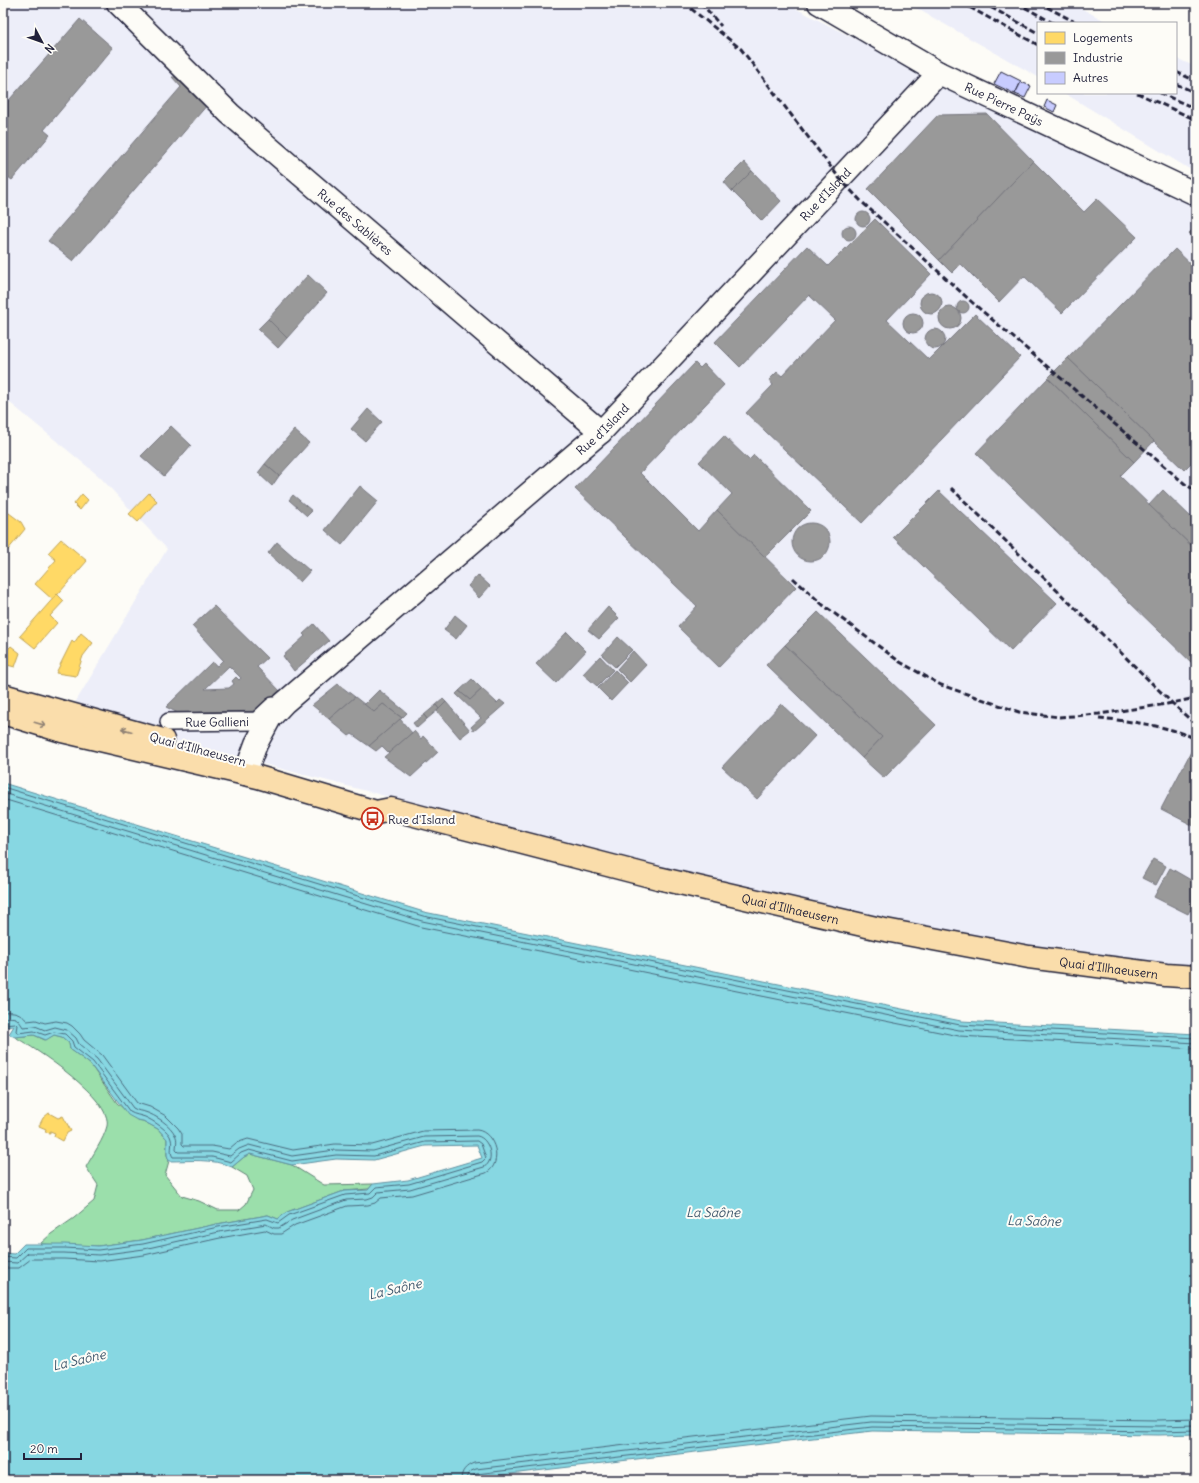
<svg xmlns="http://www.w3.org/2000/svg" width="1199" height="1483" viewBox="0 0 1199 1483" font-family="Delius,sans-serif">
<style>
.built{fill:#edeef9}
.green{fill:#9bdfab;stroke:#5e8073}
.water{fill:#87d7e2;stroke:#5f8f9f}
.homes{fill:#ffd966;stroke:#bda259}
.industry{fill:#999;stroke:#75757d;fill-rule:evenodd}
.lines{fill:none;stroke-linecap:round;stroke-linejoin:round}
.shore{stroke:#4a6a7e;stroke-width:1}
.building{fill:#c8ccff;stroke:#22223b}
.pedestrian-casing{stroke:#22223b;stroke-width:20}
.minor-casing{stroke:#22223b;stroke-width:25}
.primary-casing{stroke:#22223b;stroke-width:25}
.pedestrian{stroke:#fdfcf7;stroke-width:17}
.minor{stroke:#fdfcf7;stroke-width:22}
.primary{stroke:#faddab;stroke-width:22}
.rail{stroke:#22223b;stroke-width:3;stroke-dasharray:6 3;stroke-linecap:butt}
.oneway{stroke:#8e8073}
.labels{text-anchor:middle;dominant-baseline:central;stroke-width:4;stroke-linejoin:round;paint-order:stroke}
.street-label{font-size:12px;fill:#22223b;stroke:#fdfcf7}
.poi-label{font-size:12px;fill:#22223b;stroke:#fdfcf7;text-anchor:start}
.water-label{font-size:13px;font-style:italic;fill:#40586d;stroke:#fdfcf7}
</style>
<rect width="100%" height="100%" fill="#fdfcf7"/>
<filter id="ink" filterUnits="userSpaceOnUse"><feTurbulence type="fractalNoise" baseFrequency=".025" numOctaves="2"/><feDisplacementMap in="SourceGraphic" scale="8" xChannelSelector="R" yChannelSelector="G"/><feConvolveMatrix kernelMatrix="1 2 1 2 8 2 1 2 1" color-interpolation-filters="sRGB"/></filter>
<g filter="url(#ink)">
<!-- built -->
<g class="built">
<path d="M3,3H785L951,88L1196,202V971L1143,968L812,908L69,713L167,549L100,477L3,397Z"/>
<path d="M907,3H1071L1109,23H1038V77Z"/>
<path d="M1176,58L1196,67V173L1064,93H1176Z"/>
</g>
<!-- green -->
<path class="green" d="M34,1035L45,1040L54,1035L62,1037L69,1043L70,1049L90,1064L117,1103L137,1120L143,1121L158,1129L167,1139V1155L169,1161L165,1175L182,1196L199,1201L218,1210H239L246,1204L253,1190L247,1176L232,1167L244,1157L250,1154L292,1165L324,1185L373,1184L369,1189L344,1191L287,1212L278,1219L268,1215L217,1224L142,1240L98,1246L40,1244L51,1234L74,1218L94,1201L98,1185L86,1167C92,1156 104,1139 107,1126C113,1099 36,1049 15,1037Z"/>
<!-- water -->
<path class="water" d="M3,783L424,912L961,1021L1196,1034V1434L1159,1435L872,1431L460,1480H3V1253L14,1254L24,1244H65L98,1246L142,1240L217,1224L268,1215L278,1219L287,1212L344,1191L368,1190L373,1184L408,1180L482,1158L477,1145L425,1146L374,1160L336,1159L292,1165L250,1154L244,1157L232,1167C212,1158 190,1161 169,1161L167,1155V1139L158,1129L143,1121L137,1120L128,1115L90,1064L70,1049L69,1043L62,1037L54,1035L46,1040L34,1035L15,1037L9,1034L14,1026L3,1027Z"/>
<!-- homes -->
<g class="homes">
<path d="M149,493L157,501L138,522L129,514Z"/>
<path d="M82,494L88,500L80,510L74,504Z"/>
<path d="M3,512L9,513L21,522L25,529L3,556Z"/>
<path d="M61,539L87,561L53,600L35,584L56,560L48,553Z"/>
<path d="M57,594L64,601L50,616L57,623L35,648L20,636Z"/>
<path d="M81,633L93,643L83,656L76,676L56,673L72,641L74,643Z"/>
<path d="M11,646L20,653L15,667L3,664V654Z"/>
<path d="M49,1113L58,1118L63,1116L71,1131L67,1133L63,1141L54,1136L55,1133L50,1131V1133L45,1132L46,1129L39,1126L43,1118Z"/>
</g>
<!-- industry -->
<g class="industry">
<path d="M80,19L113,48L44,130L50,135L12,180L3,173V107Z"/>
<path d="M172,77H180L208,104L73,261L48,241L181,87Z"/>
<path d="M987,114L1033,161L939,260L868,189L938,115Z"/>
<path d="M1033,161L1084,212L1097,199L1137,237L1062,313L1024,276L999,302L961,264L952,273L939,260Z"/>
<path d="M744,162L752,171L732,191L724,182Z"/>
<path d="M752,171L781,201L762,221L732,191Z"/>
<circle cx="863" cy="219" r="7"/>
<path d="M875,219L931,274L887,320L929,360L975,314L1020,357L862,523L746,413L773,385L769,380L777,372L782,376L835,320L809,295L740,367L715,342L807,246L828,266Z"/>
<circle cx="849" cy="233" r="7"/>
<path d="M1196,227V241L1189,233Z"/>
<path d="M1175,249L1196,269V458L1184,470L1068,358Z"/>
<path d="M308,275L327,293L287,338L268,319Z"/>
<circle cx="931" cy="303" r="11"/>
<circle cx="963" cy="307" r="6"/>
<circle cx="950" cy="318" r="11"/>
<circle cx="913" cy="323" r="10"/>
<path d="M268,319L287,338L278,348L258,329Z"/>
<circle cx="935" cy="339" r="10"/>
<path d="M1068,358L1154,441L1134,462L1048,378Z"/>
<path d="M695,363L700,368L704,364L724,385L640,473L698,531L717,510L796,587L719,667L678,627L697,606L575,489Z"/>
<path d="M1048,378L1134,462L1120,476L1196,550V667L976,453Z"/>
<path d="M368,409L382,422L365,441L351,429Z"/>
<path d="M171,426L191,445L164,476L141,456Z"/>
<path d="M294,430L309,443L279,476L265,464Z"/>
<path d="M724,436L749,460L754,455L811,511L765,557L717,510L732,494L699,462Z"/>
<path d="M265,464L279,476L272,486L258,473Z"/>
<path d="M360,486L378,501L342,545L325,530Z"/>
<path d="M1163,490L1196,522V550L1149,505Z"/>
<path d="M939,491L1057,603L1011,651L893,537Z"/>
<path d="M293,495L312,511L307,516L289,500Z"/>
<circle cx="811" cy="542" r="19"/>
<path d="M277,542L310,571L300,582L268,553Z"/>
<path d="M478,575L490,586L479,598L468,586Z"/>
<path d="M214,606L267,658L257,667L282,693L259,711L178,713L166,707L212,662L217,666L223,660L192,626ZM229,666L241,678L239,680L236,677L232,681L234,684L229,688L205,689Z"/>
<path d="M608,607L619,618L599,639L588,630Z"/>
<path d="M818,612L936,725L884,778L862,758L882,737L785,645Z"/>
<path d="M455,615L467,625L456,639L444,630Z"/>
<path d="M314,624L329,641L294,671L283,656L305,636L303,634Z"/>
<path d="M567,632L586,651L556,683L536,664Z"/>
<path d="M618,637L632,650L615,667L602,655Z"/>
<path d="M785,645L882,737L862,758L766,665Z"/>
<path d="M633,651L646,665L630,682L617,669Z"/>
<path d="M600,656L613,670L597,686L583,674Z"/>
<path d="M615,670L628,683L611,701L598,688Z"/>
<path d="M472,679L482,689L470,700L459,691Z"/>
<path d="M338,684L355,697L329,719L312,705Z"/>
<path d="M482,689L497,703L500,700L505,704L474,731L471,727L481,718L456,694L459,691L470,700Z"/>
<path d="M379,690L407,713L402,718L383,704L374,712L364,705Z"/>
<path d="M355,697L374,712L383,704L402,718L369,746L352,734L349,736L329,719Z"/>
<path d="M443,699L446,702L439,709L436,705Z"/>
<path d="M446,702L470,730L460,738L437,711Z"/>
<path d="M781,704L815,736L757,799L722,767Z"/>
<path d="M436,705L439,709L427,719L424,715Z"/>
<path d="M424,715L427,719L417,728L413,723Z"/>
<path d="M400,719L412,733L389,753L382,746L376,751L369,746Z"/>
<path d="M414,731L421,739L423,736L438,752L411,777L384,757Z"/>
<path d="M1194,746L1196,748V827L1161,809Z"/>
<path d="M1153,859L1166,866L1156,885L1142,878Z"/>
<path d="M1170,868L1196,883V913L1190,910L1188,914L1154,897Z"/>
</g>
<g class="lines">
<!-- shore -->
<g class="shore">
<path d="M3,787L423,916L960,1025L1196,1038"/>
<path d="M3,793L422,921L959,1030L1196,1043"/>
<path d="M3,799L421,927L959,1036L1196,1049"/>
<path d="M3,1012C15,1011 20,1012 27,1021L36,1020L45,1023L56,1021L67,1023L72,1026L80,1034L84,1040L102,1055L137,1103L150,1107L166,1116L178,1128L182,1134V1144L184,1146H212L229,1149L236,1143L248,1139L293,1150L335,1144L372,1145L423,1131L477,1130C495,1132 504,1164 486,1173L412,1195L381,1198L375,1203L368,1205L347,1206L295,1225L281,1234H274L265,1230L220,1238L144,1255L99,1261L64,1259H31L19,1268H3"/>
<path d="M3,1018C16,1017 16,1016 23,1027L35,1026L45,1030L55,1027L67,1030L76,1038L79,1044L97,1059L133,1108C138,1111 141,1111 145,1112C155,1115 171,1125 175,1135C178,1139 176,1145 176,1150L178,1152H212L230,1156L239,1149L249,1145L292,1156L335,1150L373,1151L424,1137L477,1136C489,1138 496,1161 484,1167L410,1189L378,1192L373,1197L367,1199L346,1200L292,1220L279,1228H274L266,1224L219,1232L144,1249L99,1255L64,1253H28L17,1263L3,1262"/>
<path d="M3,1024L15,1023L17,1025L16,1031L18,1033L34,1031L45,1035L54,1032L65,1034L72,1041L74,1047L93,1062L130,1112C135,1115 140,1115 145,1117C152,1120 170,1131 171,1139C173,1145 169,1152 173,1157H212L231,1162L241,1153L249,1150L292,1161L336,1155L374,1156L425,1142L477,1141L481,1144L486,1158L482,1162L409,1184L376,1187L370,1193L345,1195L289,1215L278,1223L267,1219L218,1227L143,1244L98,1250L65,1248H26L16,1258L3,1257"/>
<path d="M461,1480C461,1471 466,1466 474,1463L871,1416L1159,1420L1196,1419"/>
<path d="M467,1480L469,1472L476,1469L871,1422L1159,1426L1196,1425"/>
<path d="M472,1480L473,1476L476,1474L872,1427L1159,1431L1196,1430"/>
</g>
</g>
<!-- building -->
<g class="building">
<path d="M1001,71L1021,81L1015,94L994,84Z"/>
<path d="M1021,82L1031,86L1025,98L1015,94Z"/>
<path d="M1047,100L1057,105L1054,112L1044,107Z"/>
</g>
<g class="lines">
<defs>
<g id="pedestrian">
<path id="s1" d="M169,722L257,721L273,706"/>
</g>
<g id="minor">
<path id="s2" d="M118,3L230,114L601,432"/>
<path id="s3" d="M819,3L939,73L1196,194"/>
<path id="s4" d="M245,774L256,744L270,718L284,703L601,432L939,73"/>
</g>
<g id="primary">
<path d="M3,695L163,740"/>
<path id="s5" d="M3,713L62,731L258,777L376,812L391,809L658,878L880,929L1029,957L1166,975L1196,977"/>
</g>
</defs>
<!-- pedestrian casing -->
<use href="#pedestrian" class="pedestrian-casing"/>
<!-- minor casing -->
<use href="#minor" class="minor-casing"/>
<!-- primary casing -->
<use href="#primary" class="primary-casing"/>
<!-- pedestrian -->
<use href="#pedestrian" class="pedestrian"/>
<!-- minor -->
<use href="#minor" class="minor"/>
<!-- primary -->
<use href="#primary" class="primary"/>
<!-- rail -->
<g class="rail">
<path d="M684,3L741,49L840,179L862,202L974,304L1185,484L1196,491"/>
<path d="M701,3L721,26"/>
<path d="M962,3L1038,45"/>
<path d="M983,3L1038,33"/>
<path d="M1017,3L1053,23"/>
<path d="M1039,3L1077,23"/>
<path d="M1176,72L1196,81"/>
<path d="M1176,84L1196,93"/>
<path d="M1137,93L1196,120"/>
<path d="M1160,93L1196,109"/>
<path d="M951,488L1104,636L1172,703L1196,725"/>
<path d="M793,578L823,605L900,662L941,685L1019,712L1059,717L1099,714L1167,704L1196,698"/>
<path d="M1099,718C1128,721 1171,726 1196,739"/>
</g>
</g>
<!-- one-way arrows -->
<defs><path id="oneway-shaft" d="M-6 0H5M1.5-3L5.5 0L1.5 3" fill="none" stroke-width="1.6" stroke-linecap="round" stroke-linejoin="round"/></defs>
<g class="oneway">
<use href="#oneway-shaft" transform="translate(40 724) rotate(16)"/>
<use href="#oneway-shaft" transform="translate(127 730) rotate(-164)"/>
</g>
</g>
<!-- icons -->
<defs>
<symbol id="bus-ring" viewBox="-11 -11 22 22"><circle r="9.5" fill="#fdfcf7" stroke="#c8321e" stroke-width="1.5"/><path d="M-5-6H5V4H4V6H2V4H-2V6H-4V4H-5ZM-3.5-4V0h7V-4ZM-3.5 1.2v1.5H-2V1.2ZM2 1.2v1.5H3.5V1.2Z" fill="#c8321e"/></symbol>
</defs>
<g fill-rule="evenodd">
<use href="#bus-ring" x="360" y="806" width="25" height="25"/>
</g>
<g class="labels">
<!-- street labels -->
<g class="street-label">
<text stroke="none"><textPath href="#s3" startOffset="211">Rue Pierre Paÿs</textPath></text>
<text stroke="none"><textPath href="#s4" startOffset="826">Rue d'Island</textPath></text>
<text stroke="none"><textPath href="#s2" startOffset="323">Rue des Sablières</textPath></text>
<text stroke="none"><textPath href="#s4" startOffset="502">Rue d'Island</textPath></text>
<text stroke="none"><textPath href="#s1" startOffset="48">Rue Gallieni</textPath></text>
<text transform="translate(198 749) rotate(15)">Quai d'Illhaeusern</text>
<text stroke="none"><textPath href="#s5" startOffset="813">Quai d'Illhaeusern</textPath></text>
<text stroke="none"><textPath href="#s5" startOffset="1137">Quai d'Illhaeusern</textPath></text>
</g>
<!-- poi labels -->
<g class="poi-label">
<text x="388" y="819">Rue d'Island</text>
</g>
<!-- water labels -->
<g class="water-label">
<text x="713" y="1212">La Saône</text>
<text transform="translate(1034 1221) rotate(1)">La Saône</text>
<text transform="translate(395 1289) rotate(-13)">La Saône</text>
<text transform="translate(79 1360) rotate(-13)">La Saône</text>
</g>
</g>
<!-- margin -->
<rect width="1199" height="1483" fill="none" stroke="#fdfcf7" stroke-width="16"/>
<rect x="8" y="8" width="1183" height="1467" fill="none" stroke="#22223b" stroke-width="1.5" filter="url(#ink)"/>
<!-- legend -->
<rect x="1037" y="22" width="140" height="72" fill="#fdfcf7" stroke="#a5a5ac"/>
<rect x="1045" y="32" width="20" height="12" fill="#ffd966" stroke="#a5a5ac"/>
<text x="1073" y="42" font-size="12" fill="#22223b">Logements</text>
<rect x="1045" y="52" width="20" height="12" fill="#999999" stroke="#a5a5ac"/>
<text x="1073" y="62" font-size="12" fill="#22223b">Industrie</text>
<rect x="1045" y="72" width="20" height="12" fill="#c8ccff" stroke="#a5a5ac"/>
<text x="1073" y="82" font-size="12" fill="#22223b">Autres</text>
<!-- north arrow -->
<g transform="translate(42 42) rotate(131)" stroke="#fdfcf7" stroke-width="3" paint-order="stroke">
<path d="M0-3L7 15L0 10L-7 15Z" fill="#22223b"/>
<text y="-6" font-size="11" font-weight="bold" text-anchor="middle" fill="#22223b">N</text>
</g>
<!-- scale -->
<path d="M24 1453v6h57v-6" fill="none" stroke="#22223b" stroke-width="2"/>
<text x="30" y="1453" font-size="12" fill="#22223b" stroke="#fdfcf7" stroke-width="3" paint-order="stroke">20 m</text>
</svg>
